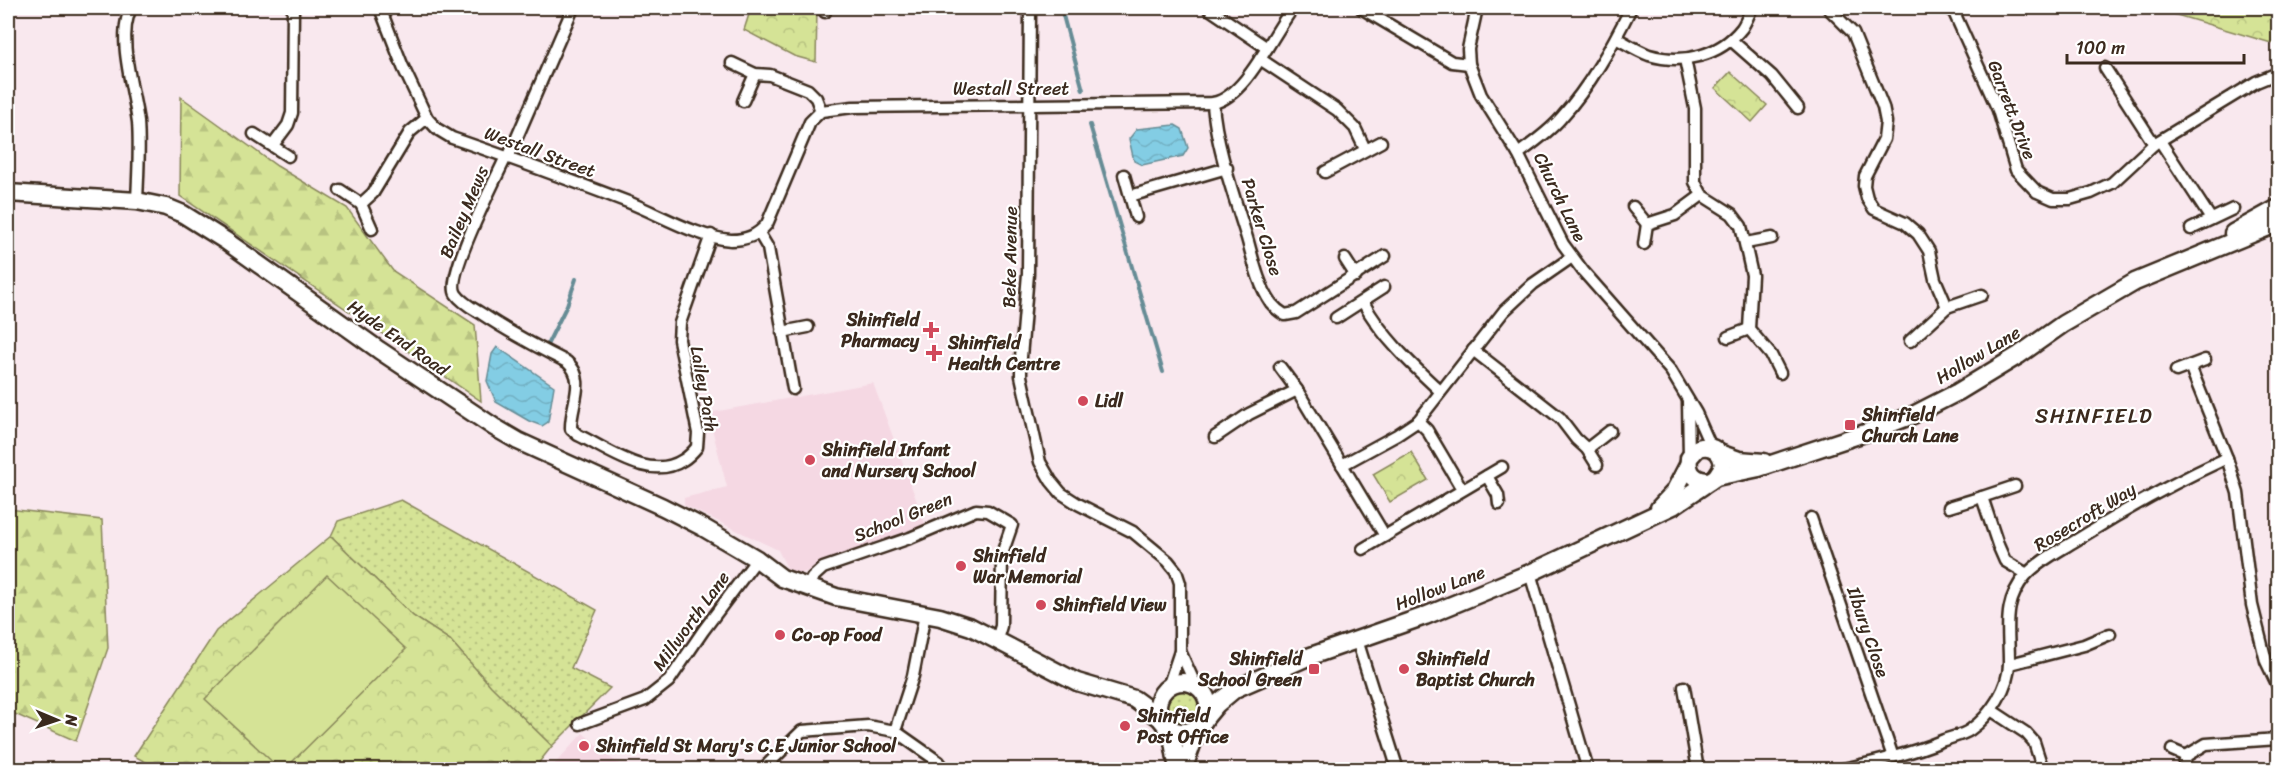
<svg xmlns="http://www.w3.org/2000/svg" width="2286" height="777" viewBox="0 0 2286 777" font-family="Sriracha,sans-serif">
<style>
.built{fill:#f5d8e3}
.grass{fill:url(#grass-dots);stroke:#88865a;stroke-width:1.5}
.forest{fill:url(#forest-firs);stroke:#88865a;stroke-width:1.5}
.park{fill:url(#park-crowns);stroke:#88865a;stroke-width:1.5}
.pitch{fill:#d5e396;stroke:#88865a;stroke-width:1.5}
.water{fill:url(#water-waves);stroke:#668c95;stroke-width:1.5}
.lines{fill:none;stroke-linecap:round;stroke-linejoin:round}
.stream{stroke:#668c95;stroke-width:4}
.minor-casing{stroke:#3b2a1e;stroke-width:15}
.secondary-casing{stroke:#3b2a1e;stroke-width:21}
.minor{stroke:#fff;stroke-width:10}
.secondary{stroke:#fff;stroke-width:16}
.poi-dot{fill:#d1495b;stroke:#fff;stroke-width:2}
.labels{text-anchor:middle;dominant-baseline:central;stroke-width:4.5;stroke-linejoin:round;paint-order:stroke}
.street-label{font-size:18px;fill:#3b2a1e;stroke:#fff}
.poi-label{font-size:18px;font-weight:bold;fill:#3b2a1e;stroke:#fff;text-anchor:start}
.quarter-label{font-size:21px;letter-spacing:1.5px;fill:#3b2a1e;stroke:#fff}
</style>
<defs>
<pattern id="grass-dots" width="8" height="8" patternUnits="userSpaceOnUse" patternTransform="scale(1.5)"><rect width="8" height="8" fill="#d5e396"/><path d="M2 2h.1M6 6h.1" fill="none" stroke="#b8c381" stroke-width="1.8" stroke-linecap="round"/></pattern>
<pattern id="forest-firs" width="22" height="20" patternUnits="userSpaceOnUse" patternTransform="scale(1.5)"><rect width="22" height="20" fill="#d5e396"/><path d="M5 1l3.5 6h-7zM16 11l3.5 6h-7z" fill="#b8c381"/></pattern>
<pattern id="park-crowns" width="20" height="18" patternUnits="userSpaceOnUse" patternTransform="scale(1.5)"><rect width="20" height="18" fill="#d5e396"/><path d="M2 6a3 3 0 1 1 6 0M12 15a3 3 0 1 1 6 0" fill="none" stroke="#b8c381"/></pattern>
<pattern id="water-waves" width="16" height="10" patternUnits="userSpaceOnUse" patternTransform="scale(1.5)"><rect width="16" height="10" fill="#83cde4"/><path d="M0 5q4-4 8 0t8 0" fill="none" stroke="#72b0c3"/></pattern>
</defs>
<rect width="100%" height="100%" fill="#f9e8ee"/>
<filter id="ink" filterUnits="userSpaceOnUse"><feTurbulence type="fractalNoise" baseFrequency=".0167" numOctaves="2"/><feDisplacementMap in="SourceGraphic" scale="12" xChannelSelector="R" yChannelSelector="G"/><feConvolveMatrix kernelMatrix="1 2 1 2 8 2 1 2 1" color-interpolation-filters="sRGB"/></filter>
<g filter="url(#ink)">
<!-- built -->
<g class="built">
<path d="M873,383L926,526L800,574L789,572L778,550L684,505V498L727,487L708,413Z"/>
<path d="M583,733L612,759L627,769H550Z"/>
</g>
<!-- grass -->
<g class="grass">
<path d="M401,500L597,610L571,668L610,688L552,746L490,686L450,640L413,616L331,536L338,521Z"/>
<circle cx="1183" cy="707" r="19"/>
</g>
<!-- forest -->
<g class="forest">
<path d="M181,97L277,166L347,208L393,271L475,325L481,401L180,196Z"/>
<path d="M8,509L102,520L108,648L76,741L8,711Z"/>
</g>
<!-- park -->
<g class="park">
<path d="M751,8H817L816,62L794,56L744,30Z"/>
<path d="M2153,8H2278V45Z"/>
<path d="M1730,72L1767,105L1752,122L1715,88Z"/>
<path d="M1411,452L1428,480L1390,502L1373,474Z"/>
<path d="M331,536L413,616L450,640L491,686L552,746L533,770H161L134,756L216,631Z"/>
</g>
<!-- pitch -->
<path class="pitch" d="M327,575L406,649L285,769H280L205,699Z"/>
<!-- water -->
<g class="water">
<path d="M1175,125L1182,129L1188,148L1183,156L1142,165L1134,161L1129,139L1137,129Z"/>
<path d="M497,347L554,386L548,422L542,426L529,421L496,402L487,381L492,354Z"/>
</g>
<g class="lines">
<!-- stream -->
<g class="stream">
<path d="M1061,8L1083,90"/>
<path d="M1090,125L1163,372"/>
<path d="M547,345L567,305L576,279"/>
<path d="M8,766L19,770"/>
</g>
<defs>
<g id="minor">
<path d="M131,8C116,37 134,90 138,122C140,148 138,175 137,201"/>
<path d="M380,8L403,67L427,118L437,129L452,138C511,158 570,180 628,202C659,214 698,238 731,240C746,240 757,236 767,224L810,122L821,111L853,107L1213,103C1247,96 1272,34 1293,8"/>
<path d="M1030,8L1028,274L1021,357V376L1040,462L1051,481L1061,493L1078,504L1133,532L1168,561L1176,571L1180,583V651L1168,687"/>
<path d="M1208,8L1267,48"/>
<path d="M1361,8L1452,62L1469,64"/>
<path d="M1477,8L1468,49L1469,64L1481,95L1518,154L1563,244L1583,271L1671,371L1696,413L1711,447"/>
<path d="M1828,8L1853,33L1883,107L1886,122L1884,139L1865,176L1864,186L1867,198L1874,209L1905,223L1918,234L1929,251L1935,279L1947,307L1910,341"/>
<path d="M1952,8L1998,110L2016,170L2037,192L2053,199H2070L2091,193L2112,183L2154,144L2256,82L2278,73"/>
<path d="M825,12V8"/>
<path d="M1616,38C1627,44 1638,51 1649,55C1682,65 1720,56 1742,28C1746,22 1749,14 1752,8"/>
<path d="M1731,40L1772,76L1798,108"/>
<path d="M1260,59L1337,110L1355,128L1365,149"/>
<path d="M1685,59L1695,108V182L1702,195L1732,214L1741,226L1752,275L1749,329L1771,355L1780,373"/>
<path d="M732,63L755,74L770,75L808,90L816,98L821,111"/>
<path d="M2105,68L2154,144"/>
<path d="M743,101L755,74"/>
<path d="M1213,103C1215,143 1235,199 1247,238C1253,259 1258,284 1271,303C1275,308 1280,312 1285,315L1296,313L1385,256"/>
<path d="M254,134L288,156"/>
<path d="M2160,141L2211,219"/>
<path d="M273,145L288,125L292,113L293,8"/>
<path d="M1518,154C1533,143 1549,132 1561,118C1590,86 1612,46 1631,8"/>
<path d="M506,157C496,178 445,277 456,294C462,303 474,309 482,314C509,332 537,347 567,362C588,380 570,405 571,429L578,435C608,449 650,482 683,460C688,457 693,452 697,447L698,433L679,340L680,323L711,235"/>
<path d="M508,158L573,8"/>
<path d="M1325,172L1381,142"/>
<path d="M1124,175L1136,217"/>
<path d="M340,190L361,204L372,229"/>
<path d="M1130,196L1227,168"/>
<path d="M361,204L373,193L410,132L427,118"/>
<path d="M1633,207L1647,224L1675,215L1702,195"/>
<path d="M2191,229L2233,209"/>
<path d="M759,233L768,248L793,389"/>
<path d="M1746,243L1772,238"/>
<path d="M1644,244L1647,224"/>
<path d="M1345,259L1356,276"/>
<path d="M1363,302C1382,337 1411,364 1440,391"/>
<path d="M1947,307L1982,295"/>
<path d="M1336,318L1384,287"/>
<path d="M782,332L808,327"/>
<path d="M1728,337L1749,329"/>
<path d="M1473,350L1560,418L1576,439L1587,449L1597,465"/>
<path d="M2190,366L2227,458L2238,493L2252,605L2266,661L2278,686"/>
<path d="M1280,367L1297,390L1385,536"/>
<path d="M2176,371L2205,360"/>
<path d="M1688,401L1689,458"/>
<path d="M1418,421L1427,430L1462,489"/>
<path d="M1215,437L1249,414L1297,390"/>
<path d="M1587,449L1610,431"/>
<path d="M1342,465L1397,435L1418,421L1504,311L1533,284L1572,257"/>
<path d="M1487,476L1498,495L1499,504"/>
<path d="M2015,486L1982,497L1998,545L2005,561L2027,574"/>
<path d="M1949,507L1982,497"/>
<path d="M1811,518L1893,757"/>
<path d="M1363,549L1502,467"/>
<path d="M1530,573L1588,770"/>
<path d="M807,588L812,578L823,568L910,538L976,510L988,511L1012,525L1002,554L1001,626L997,639"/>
<path d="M1357,640L1398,770"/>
<path d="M1180,651L1196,686"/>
<path d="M2010,664L2084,645L2110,634"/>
<path d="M1684,687L1698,770"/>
<path d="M1991,710L2026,733L2034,742L2043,770"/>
<path d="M580,724L645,700L669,681L703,631L757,559"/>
<path d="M895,731L913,676L925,614"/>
<path d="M2172,750L2186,756"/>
<path d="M765,770L768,764L802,731L868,726L895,731L939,762L945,770"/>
<path d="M1839,770C1875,762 1910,754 1944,740C1952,737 1963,735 1970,730C1990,716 2010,687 2009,661C2009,628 2002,603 2026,575C2039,561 2059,551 2075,541C2124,510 2175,482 2227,458"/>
<path d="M2183,770L2186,756L2206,744L2278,739"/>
</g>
<g id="secondary">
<path d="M8,193L137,201L166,207L183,214L226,241L379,350L494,427L518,441L663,507L704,528L757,559L782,578L836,597L940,617L971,627L1077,682L1134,699L1160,718"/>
<path d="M2233,233L2278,208"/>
<path d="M1719,453L1739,460L1764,462"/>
<path d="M1710,481C1694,481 1687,472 1689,458L1698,448C1712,444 1722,451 1723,466L1716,477"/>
<path d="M1659,508L1674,492L1688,465"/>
<circle cx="1183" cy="707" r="25"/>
<path d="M1207,716L1217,704L1235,689L1308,657L1425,616L1530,573L1673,506L1716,477L1759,468L1871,431L1913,415L1958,392L2019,355L2063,324L2135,282L2278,223"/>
<path d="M1171,730L1178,770"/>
<path d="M1183,770L1198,728"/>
</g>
</defs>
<!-- minor casing -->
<use href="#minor" class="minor-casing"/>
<!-- secondary casing -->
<use href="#secondary" class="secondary-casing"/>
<!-- minor -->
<use href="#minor" class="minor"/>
<!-- secondary -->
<use href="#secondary" class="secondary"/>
</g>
</g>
<!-- markers -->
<g class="poi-dot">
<path d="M928 321h6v6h6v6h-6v6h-6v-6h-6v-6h6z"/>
<path d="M931 344h6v6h6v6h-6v6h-6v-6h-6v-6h6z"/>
<circle cx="1083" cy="401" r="6"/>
<rect x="1844" y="419" width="12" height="12" rx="3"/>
<circle cx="810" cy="460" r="6"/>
<circle cx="961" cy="566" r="6"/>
<circle cx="1041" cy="605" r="6"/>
<circle cx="780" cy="635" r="6"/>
<rect x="1308" y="663" width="12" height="12" rx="3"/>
<circle cx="1404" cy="669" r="6"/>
<circle cx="1125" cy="726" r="6"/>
<circle cx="584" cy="746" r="6"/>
</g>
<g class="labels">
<!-- street labels -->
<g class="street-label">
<text x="1011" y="89">Westall Street</text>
<text transform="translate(2012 110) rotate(69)">Garrett Drive</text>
<text transform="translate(540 152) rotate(20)">Westall Street</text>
<text transform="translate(1560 197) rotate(64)">Church Lane</text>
<text transform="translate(464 212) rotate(-67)">Bailey Mews</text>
<text transform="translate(1262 227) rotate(73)">Parker Close</text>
<text transform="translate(1010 257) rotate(-89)">Beke Avenue</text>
<text transform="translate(398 338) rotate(35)">Hyde End Road</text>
<text transform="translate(1978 355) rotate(-31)">Hollow Lane</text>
<text transform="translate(704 389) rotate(80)">Lailey Path</text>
<text transform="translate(903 517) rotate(-22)">School Green</text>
<text transform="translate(2085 517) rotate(-31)">Rosecroft Way</text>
<text transform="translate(1440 588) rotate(-21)">Hollow Lane</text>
<text transform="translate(691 621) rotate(-54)">Millworth Lane</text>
<text transform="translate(1868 632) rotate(71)">Ilbury Close</text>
</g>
<!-- poi labels -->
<g class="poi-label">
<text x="919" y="320" text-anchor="end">Shinfield<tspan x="919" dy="21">Pharmacy</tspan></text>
<text x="948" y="343">Shinfield<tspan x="948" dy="21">Health Centre</tspan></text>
<text x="1095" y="401">Lidl</text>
<text x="1862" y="415">Shinfield<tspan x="1862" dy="21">Church Lane</tspan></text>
<text x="822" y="450">Shinfield Infant<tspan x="822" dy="21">and Nursery School</tspan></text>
<text x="973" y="556">Shinfield<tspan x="973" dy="21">War Memorial</tspan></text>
<text x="1053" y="605">Shinfield View</text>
<text x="792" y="635">Co-op Food</text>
<text x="1302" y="659" text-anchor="end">Shinfield<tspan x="1302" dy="21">School Green</tspan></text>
<text x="1416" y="659">Shinfield<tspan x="1416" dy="21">Baptist Church</tspan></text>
<text x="1137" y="716">Shinfield<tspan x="1137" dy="21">Post Office</tspan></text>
<text x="596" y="746">Shinfield St Mary's C.E Junior School</text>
</g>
<!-- quarter labels -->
<g class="quarter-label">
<text x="2094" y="416">SHINFIELD</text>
</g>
</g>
<!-- margin -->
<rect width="2286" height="777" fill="none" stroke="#fff" stroke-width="30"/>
<rect x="15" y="15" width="2256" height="747" fill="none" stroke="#3b2a1e" stroke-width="2" filter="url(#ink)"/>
<!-- north arrow -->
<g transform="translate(57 720) rotate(92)" stroke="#ffffff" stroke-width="4.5" paint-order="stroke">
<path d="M0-4.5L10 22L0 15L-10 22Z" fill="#3b2a1e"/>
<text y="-9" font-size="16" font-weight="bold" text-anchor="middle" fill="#3b2a1e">N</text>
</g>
<!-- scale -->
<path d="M2067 54v9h177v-9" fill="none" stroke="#3b2a1e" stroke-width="3"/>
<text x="2076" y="54" font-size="18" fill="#3b2a1e" stroke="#ffffff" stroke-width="4.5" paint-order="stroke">100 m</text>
</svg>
